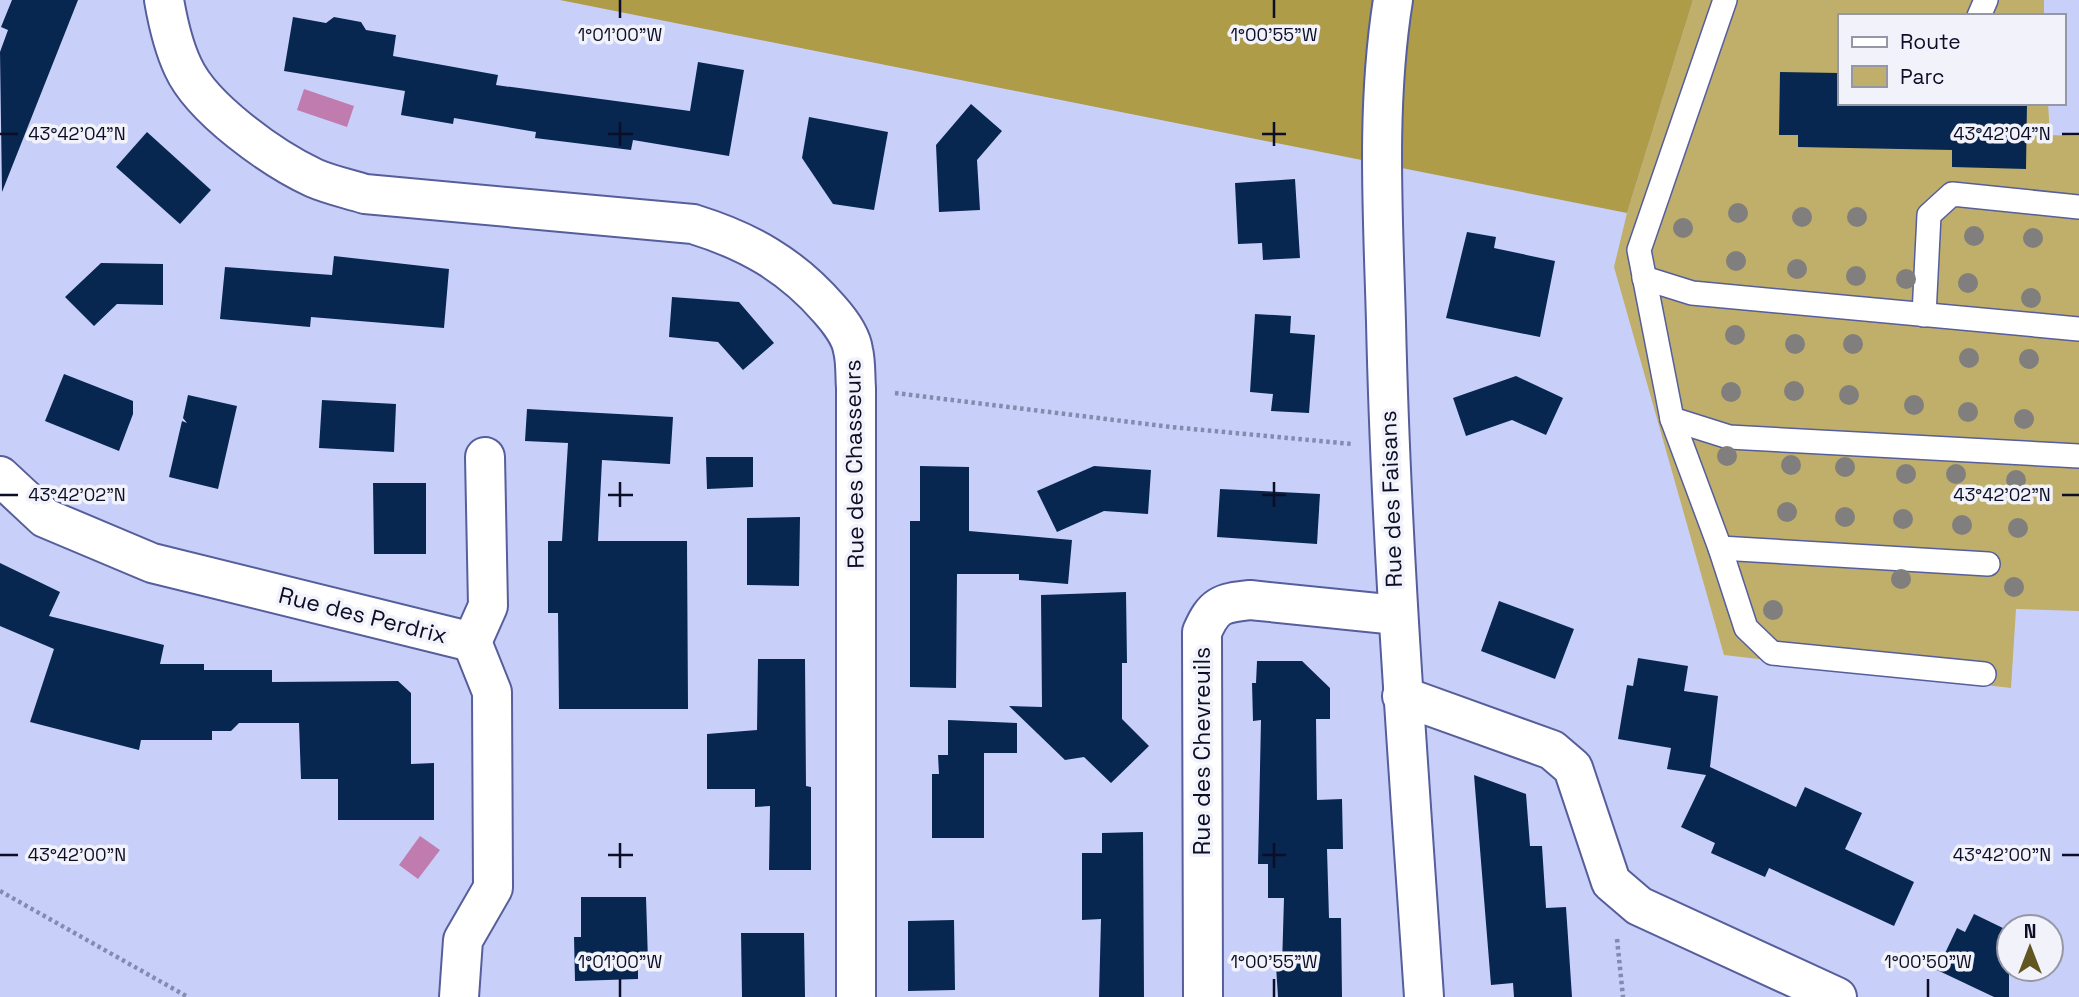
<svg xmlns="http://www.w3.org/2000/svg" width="2079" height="997" viewBox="0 0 2079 997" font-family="'Space Grotesk',sans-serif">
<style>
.green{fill:#bfaf6b}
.forest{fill:#ae9c48}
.water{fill:#c07cae}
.building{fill:#072751}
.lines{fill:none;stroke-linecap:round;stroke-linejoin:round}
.service-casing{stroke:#565e9b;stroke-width:26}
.minor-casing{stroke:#565e9b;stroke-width:42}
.path{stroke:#858baf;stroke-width:4.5;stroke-dasharray:3.5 3.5;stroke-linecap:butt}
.service{stroke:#fff;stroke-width:23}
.minor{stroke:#fff;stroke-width:38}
.tree{fill:#807f7e}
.ticks{fill:none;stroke:#0c0e27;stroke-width:2.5}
.labels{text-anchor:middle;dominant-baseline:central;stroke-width:7;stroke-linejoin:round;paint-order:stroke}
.street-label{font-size:23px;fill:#0c0e27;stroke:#f2f3fa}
.ticks-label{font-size:18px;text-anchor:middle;fill:#0c0e27;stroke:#f2f3fa;stroke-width:7;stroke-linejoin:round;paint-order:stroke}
</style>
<rect width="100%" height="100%" fill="#c8d0fa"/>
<!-- green -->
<path class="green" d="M1693,0H2044V16H1839V103H2048L2050,135L2079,136V611L2016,609L2011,688L1724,655L1614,267L1627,213Z"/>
<!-- forest -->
<path class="forest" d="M560,0H1693L1627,213Z"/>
<!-- water -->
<g class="water">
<path d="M304,89L354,106L347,127L297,110Z"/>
<path d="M420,836L440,850L418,879L399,865Z"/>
</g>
<!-- building -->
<g class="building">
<path d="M12,0H78L2,192L0,52L8,30L1,27Z"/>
<path d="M293,17L326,23L334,17L361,22L366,30L396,35L393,56L498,75L496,85L690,111L698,62L744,70L729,156L633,140L631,150L535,138L536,132L454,118L453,124L401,115L405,91L284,71Z"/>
<path d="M1780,72L1839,73V103H2027L2026,169L1952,167V150L1798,147V135H1779Z"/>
<path d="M971,104L1002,131L977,160L980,210L939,212L936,145Z"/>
<path d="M809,117L888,132L874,210L833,204L802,158Z"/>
<path d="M147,132L211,190L180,224L116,167Z"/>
<path d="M1295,179L1300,258L1263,260L1262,243L1238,244L1235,183Z"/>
<path d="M1467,232L1496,237L1494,248L1555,261L1540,337L1446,318Z"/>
<path d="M334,256L449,269L444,328L311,317L310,327L220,319L225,267L332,275Z"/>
<path d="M101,263L163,264V305L117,304L94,326L65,297Z"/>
<path d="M672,297L739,302L774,343L743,370L718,342L669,337Z"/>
<path d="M1255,314L1291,316L1290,333L1315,335L1309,413L1271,411L1273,394L1250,392Z"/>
<path d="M64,374L133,401V414L119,451L45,421Z"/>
<path d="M1516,376L1563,398L1546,435L1512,420L1466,436L1453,398Z"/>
<path d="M188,395L237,406L218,489L169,477L182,421L187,423L183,418Z"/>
<path d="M322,400L396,404L394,452L319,448Z"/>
<path d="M527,409L673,417L670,464L602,460L598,541H687L688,709H559L558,613H548V541H562L568,443L525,441Z"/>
<path d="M706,457H753V487L707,489Z"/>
<path d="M920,466L969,467V531L1072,540L1068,584L1019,580V574H957L956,688L910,687V521H920Z"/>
<path d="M1094,466L1151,470L1148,514L1104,511L1057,532L1037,491Z"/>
<path d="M373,483H426V554H374Z"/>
<path d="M1220,489L1320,494L1317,544L1217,537Z"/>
<path d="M800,517L799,586L747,585V518Z"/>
<path d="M0,563L60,592L49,616L164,645L160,664H204V670H272V682L398,681L411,693V764L434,763V820H338V779H301L299,723H239L231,731H212V740H141L139,750L30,722L54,649L0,626Z"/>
<path d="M1126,592L1127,663H1122V719L1149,746L1111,783L1084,757L1065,760L1009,706L1042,707L1041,595Z"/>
<path d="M1499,601L1574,629L1555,679L1481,651Z"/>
<path d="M1638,658L1688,666L1684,691L1718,696L1710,767L1796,807L1805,787L1862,813L1845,849L1914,882L1894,926L1769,868L1765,877L1711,853L1715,843L1681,827L1706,775L1667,769L1671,748L1618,739L1627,685L1633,686Z"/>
<path d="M758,659H805L806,786L811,787V870H769L770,806L755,807V789H707V734L757,730Z"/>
<path d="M1257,661H1302L1330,688V719H1316L1317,800L1342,799L1343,849H1327L1329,918H1341L1342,997H1278L1276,966H1282L1284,898H1268V864H1258L1261,720L1253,721L1252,683H1256Z"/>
<path d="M948,720L1017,723V753H984V838H932V774H939L938,755H948Z"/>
<path d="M1474,775L1526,794L1530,846H1542L1546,908L1566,907L1572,997H1514L1513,983L1491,985Z"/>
<path d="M1143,832L1144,997H1099L1101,919L1082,920V853H1102V833Z"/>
<path d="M581,897H646L648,961L638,962V979L575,981L574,937H581Z"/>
<path d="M1974,914L2005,929L1997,947L2009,953V997H1994L1937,970L1957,928L1965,932Z"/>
<path d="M954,920L955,990L908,991V921Z"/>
<path d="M741,933H804L805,997H742Z"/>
</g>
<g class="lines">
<defs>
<g id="service">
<path d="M1725,0L1639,250L1672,419L1720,548L1746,628L1772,653L1984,674"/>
<path d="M1979,16L1986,0"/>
<path d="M1644,278L1692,293L2079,329"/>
<path d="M1924,315L1929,215L1952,194L2079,207"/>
<path d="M1672,419L1729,437L2079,456"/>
<path d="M1720,548L1988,564"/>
</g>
<g id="minor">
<path d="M164,0C168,23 173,46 183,67C202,109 273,159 314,178C330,185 349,189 365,194L693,224C748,241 791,265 829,309C838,319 851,336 853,350C856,362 855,376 856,388V997"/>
<path d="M1393,0C1376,106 1383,214 1386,322C1391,547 1409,772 1424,997"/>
<path d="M0,476L45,518L152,563L472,642"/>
<path d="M472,642L488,606L485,457"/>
<path d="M1402,696L1552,750L1573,768L1611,882L1639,906L1837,997"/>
<path d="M459,997L463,940L493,888L492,692L472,642"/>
<path d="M1203,997L1202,632C1214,605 1221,603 1250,600L1397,615"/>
</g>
</defs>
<!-- service casing -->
<use href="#service" class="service-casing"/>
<!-- minor casing -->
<use href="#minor" class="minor-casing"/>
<!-- path -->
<g class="path">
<path d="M895,393L1171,427L1352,444"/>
<path d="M0,891L188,997"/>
<path d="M1617,939L1623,997"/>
</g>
<!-- service -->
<use href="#service" class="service"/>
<!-- minor -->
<use href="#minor" class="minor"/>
</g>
<!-- trees -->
<g class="tree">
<circle cx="1738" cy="213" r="10"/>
<circle cx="1802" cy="217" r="10"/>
<circle cx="1857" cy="217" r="10"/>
<circle cx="1683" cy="228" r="10"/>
<circle cx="1974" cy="236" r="10"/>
<circle cx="2033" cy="238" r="10"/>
<circle cx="1736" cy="261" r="10"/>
<circle cx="1797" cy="269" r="10"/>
<circle cx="1856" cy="276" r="10"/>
<circle cx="1906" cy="279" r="10"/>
<circle cx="1968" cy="283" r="10"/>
<circle cx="2031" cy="298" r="10"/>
<circle cx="1735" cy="335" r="10"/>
<circle cx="1795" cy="344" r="10"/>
<circle cx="1853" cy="344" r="10"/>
<circle cx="1969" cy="358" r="10"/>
<circle cx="2029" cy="359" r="10"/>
<circle cx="1794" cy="391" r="10"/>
<circle cx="1731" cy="392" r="10"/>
<circle cx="1849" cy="395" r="10"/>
<circle cx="1914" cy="405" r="10"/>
<circle cx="1968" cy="412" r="10"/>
<circle cx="2024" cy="419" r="10"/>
<circle cx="1727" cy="456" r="10"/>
<circle cx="1791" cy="465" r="10"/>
<circle cx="1845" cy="467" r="10"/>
<circle cx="1906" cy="474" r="10"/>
<circle cx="1956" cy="474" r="10"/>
<circle cx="2016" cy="480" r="10"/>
<circle cx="1787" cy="512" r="10"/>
<circle cx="1845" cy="517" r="10"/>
<circle cx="1903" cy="519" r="10"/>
<circle cx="1962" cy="525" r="10"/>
<circle cx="2018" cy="528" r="10"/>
<circle cx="1901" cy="579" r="10"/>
<circle cx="2014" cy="587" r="10"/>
<circle cx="1773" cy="610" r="10"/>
</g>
<!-- ticks -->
<path class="ticks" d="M620,0V18M1274,0V18M620,122V146M1274,122V146M0,134H18M608,134H633M1262,134H1286M2062,134H2079M620,482V507M1274,482V507M0,495H18M608,495H633M1262,495H1286M2062,495H2079M620,843V868M1274,843V868M0,855H18M608,855H633M1262,855H1286M2062,855H2079M620,979V997M1274,979V997M1928,979V997"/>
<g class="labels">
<!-- street labels -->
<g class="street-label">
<text transform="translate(854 464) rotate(-91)">Rue des Chasseurs</text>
<text transform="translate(1391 499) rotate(-92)">Rue des Faisans</text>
<text transform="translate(363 615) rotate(14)">Rue des Perdrix</text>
<text transform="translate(1202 751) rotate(-90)">Rue des Chevreuils</text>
</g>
</g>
<g class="ticks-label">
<text x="620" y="41">1°01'00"W</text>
<text x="1274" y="41">1°00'55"W</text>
<text x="77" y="140">43°42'04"N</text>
<text x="2002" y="140">43°42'04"N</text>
<text x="77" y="501">43°42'02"N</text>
<text x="2002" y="501">43°42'02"N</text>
<text x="77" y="861">43°42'00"N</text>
<text x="2002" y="861">43°42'00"N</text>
<text x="620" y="968">1°01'00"W</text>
<text x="1274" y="968">1°00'55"W</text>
<text x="1928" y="968">1°00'50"W</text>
</g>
<!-- legend -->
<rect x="1838" y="14" width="228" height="91" fill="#f2f3fa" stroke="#9697a6" stroke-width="2"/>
<rect x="1852" y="37" width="35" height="10" fill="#ffffff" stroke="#9697a6" stroke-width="2"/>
<text x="1900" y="49" font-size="21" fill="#0c0e27">Route</text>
<rect x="1852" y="66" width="35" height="21" fill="#bfaf6b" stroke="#9697a6" stroke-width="2"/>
<text x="1900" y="84" font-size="21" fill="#0c0e27">Parc</text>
<!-- north arrow -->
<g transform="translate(2030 948)"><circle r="33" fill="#f2f3fa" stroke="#9697a6" stroke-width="2"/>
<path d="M0-5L12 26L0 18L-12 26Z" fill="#615622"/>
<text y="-10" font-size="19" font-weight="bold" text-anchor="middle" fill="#0c0e27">N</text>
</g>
</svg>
